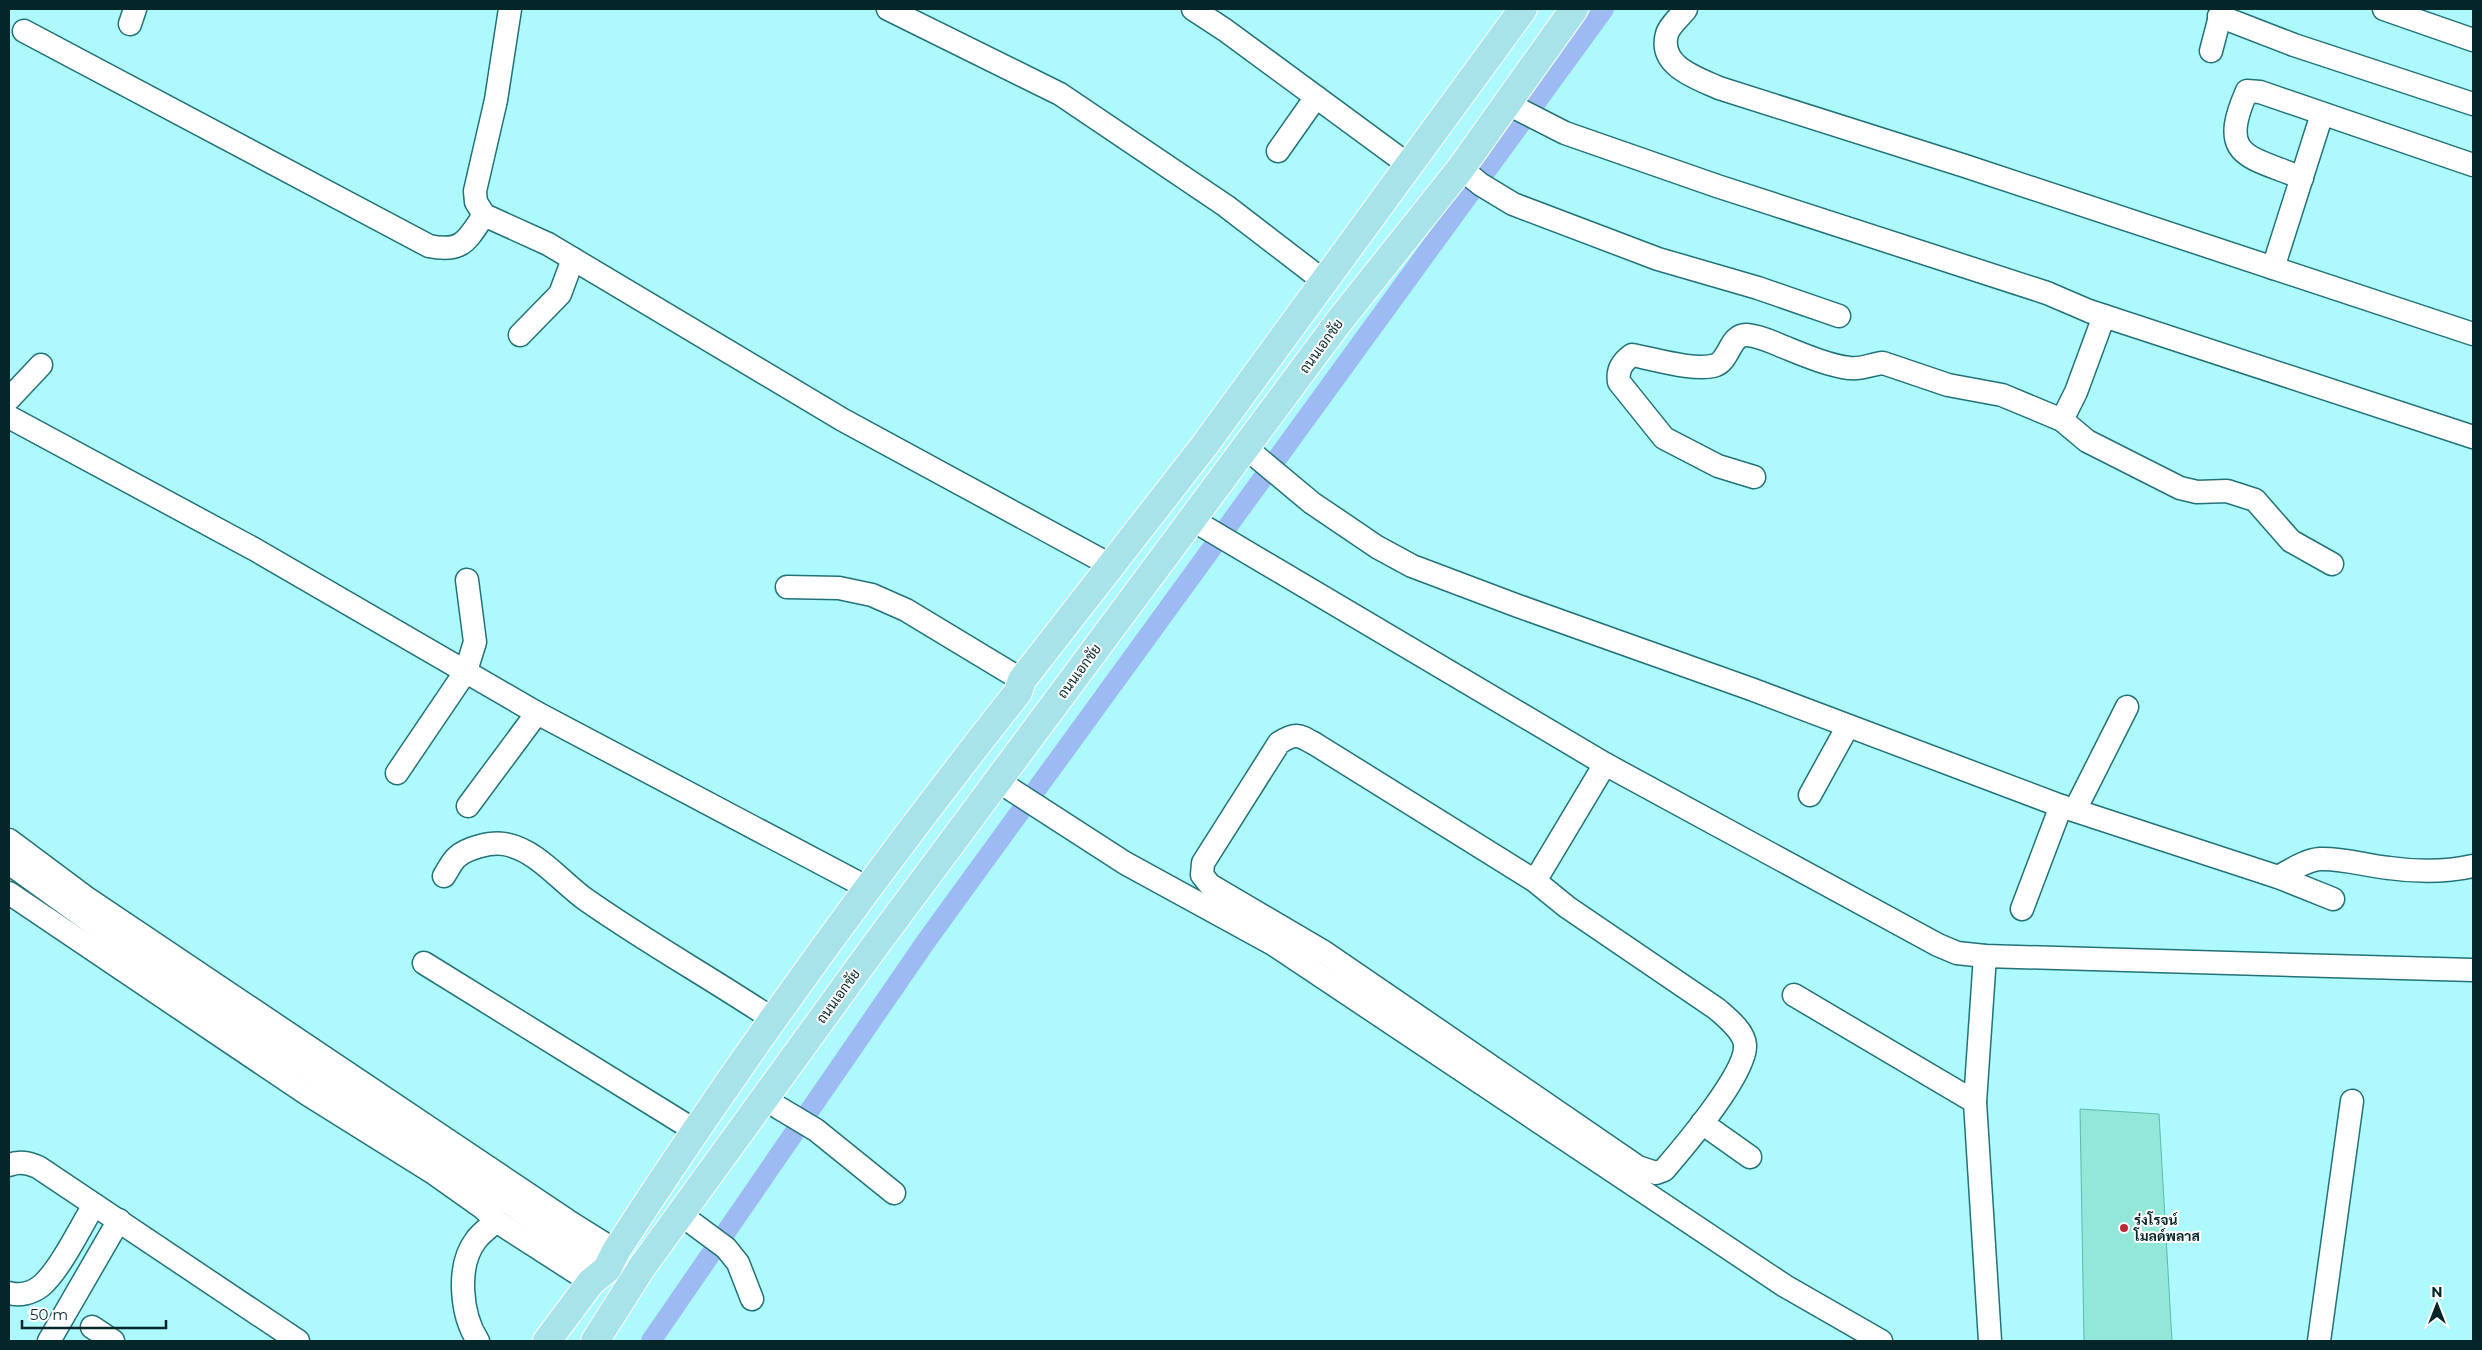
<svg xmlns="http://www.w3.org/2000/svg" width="2482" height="1350" viewBox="0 0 2482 1350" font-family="Montserrat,Sarabun,sans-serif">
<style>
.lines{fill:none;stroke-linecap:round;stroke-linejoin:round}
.canal{stroke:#9dbbf2;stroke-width:20}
.building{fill:#92e7d8;stroke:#5cbbab}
.minor-casing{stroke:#227277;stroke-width:25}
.major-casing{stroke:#fff;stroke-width:30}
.minor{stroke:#fff;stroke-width:22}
.major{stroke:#a7e3e8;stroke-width:28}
.poi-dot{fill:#ba2937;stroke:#fff;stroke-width:2}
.labels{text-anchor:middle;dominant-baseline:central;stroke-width:4;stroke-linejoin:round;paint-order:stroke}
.street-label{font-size:14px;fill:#052628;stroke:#fff}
.poi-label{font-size:14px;font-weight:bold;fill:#052628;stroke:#fff;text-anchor:start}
</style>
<rect width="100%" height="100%" fill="#adf9fe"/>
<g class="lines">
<!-- canal -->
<path class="canal" d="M651,1341L927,940L1604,9"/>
</g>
<!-- building -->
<path class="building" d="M2080,1109L2159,1114L2172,1341H2084Z"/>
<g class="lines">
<defs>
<g id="minor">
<path d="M510,9L496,100L475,191L476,202L484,215L548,244L843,420L1112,566"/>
<path d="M888,9L1060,94L1226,206L1325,282"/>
<path d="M1193,9L1225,30L1410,166"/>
<path d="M1686,9C1681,16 1669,26 1667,34C1658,66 1697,78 1719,88L1965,166L2473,334"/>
<path d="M2384,9L2473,40"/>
<path d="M2219,16L2294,45L2473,104"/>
<path d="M130,24L135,9"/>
<path d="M24,31L429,246C463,253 467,240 484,215"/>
<path d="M2211,51L2222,9"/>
<path d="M1508,104L1565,133L1717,186L2047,293L2089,311L2473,437"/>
<path d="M1278,151L1316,97"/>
<path d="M1461,168L1480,184L1513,204L1658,259L1758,288L1839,316"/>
<path d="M2302,178C2249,156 2217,158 2247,91L2260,92L2473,165"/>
<path d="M2273,268L2322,114"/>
<path d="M520,335L560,294L573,259"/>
<path d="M9,399L41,365"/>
<path d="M9,417L254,549L537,713L868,888"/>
<path d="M2062,420L2087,441L2180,488L2197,492L2227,491L2255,500L2291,541L2332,564"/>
<path d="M1246,448L1312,503L1377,547L1412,566L1518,606L1751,689L2061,806L2278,877L2333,899"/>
<path d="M1754,477L1718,466L1664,438L1619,382C1617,370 1622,362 1632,355C1654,359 1696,372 1716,365C1730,359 1730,334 1747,335C1760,336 1772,342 1784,347C1804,355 1827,365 1849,368C1861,370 1871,364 1883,363L1948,385L2002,395L2062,420L2076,392L2104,316"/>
<path d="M1191,519L1605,764L1938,945L1957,953L1985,956L2473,970"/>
<path d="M787,587L839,588L872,595L906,610L1022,680"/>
<path d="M397,773L466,671L475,642L467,580"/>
<path d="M998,781L1125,863L1273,944L1785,1286L1881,1341"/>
<path d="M1810,795L1848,726"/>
<path d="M468,806L537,713"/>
<path d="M2075,810L2127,707"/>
<path d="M9,840L88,899L568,1221L616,1251"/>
<path d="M9,863L120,943L607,1269"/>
<path d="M444,876C448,870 452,861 457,857C467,848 490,842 504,844C536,849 560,881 585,899C646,942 711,978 774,1020"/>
<path d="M2278,877C2291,870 2306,860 2320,859C2343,858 2367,866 2389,868C2417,872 2446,872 2473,866"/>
<path d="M1535,881L1315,744C1299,735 1296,732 1279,743L1203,863L1202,875L1210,885L1324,952L1638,1167L1656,1173L1664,1170C1683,1148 1747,1073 1745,1045C1744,1031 1727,1018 1717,1009L1567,907L1535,881L1605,764"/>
<path d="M9,893L307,1094L435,1174L483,1208L496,1221"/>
<path d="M2022,909L2061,806"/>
<path d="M1985,956L1975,1102L1990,1341"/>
<path d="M424,963L694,1130"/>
<path d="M1794,995L1975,1102"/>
<path d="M764,1099L816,1130L894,1193"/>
<path d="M1702,1123L1750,1157"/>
<path d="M9,1165C20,1161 28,1163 38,1167L298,1341"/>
<path d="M680,1214L726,1248L738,1263L752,1299"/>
<path d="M9,1293C20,1296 32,1293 41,1286C60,1270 81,1226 94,1205"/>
<path d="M92,1327L113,1341"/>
<path d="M49,1341L119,1220"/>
<path d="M478,1341C461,1315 456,1266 476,1240C481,1233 490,1227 496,1221L591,1282"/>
<path d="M2319,1341L2352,1101"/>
</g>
<g id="major">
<path d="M547,1341L591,1282L607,1269L616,1251C741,1058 876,872 1018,692L1022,680L1204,446L1523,9"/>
<path d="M595,1341L642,1267L872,950L1337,324L1461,168L1574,9"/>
</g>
</defs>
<!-- minor casing -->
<use href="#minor" class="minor-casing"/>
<!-- major casing -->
<use href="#major" class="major-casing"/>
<!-- minor -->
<use href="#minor" class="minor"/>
<!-- major -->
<use href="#major" class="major"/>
</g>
<!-- markers -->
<circle class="poi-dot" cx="2124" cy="1228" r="5"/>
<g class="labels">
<!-- street labels -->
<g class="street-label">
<text transform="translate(1321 346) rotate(-54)">ถนนเอกชัย</text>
<text transform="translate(1079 671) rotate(-54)">ถนนเอกชัย</text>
<text transform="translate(838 996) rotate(-54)">ถนนเอกชัย</text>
</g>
<!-- poi labels -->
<g class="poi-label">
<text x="2134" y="1220">รุ่งโรจน์<tspan x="2134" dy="16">โมลด์พลาส</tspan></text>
</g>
</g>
<!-- border -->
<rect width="2482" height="1350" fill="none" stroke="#052628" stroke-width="20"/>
<!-- north arrow -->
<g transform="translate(2437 1305)" stroke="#ffffff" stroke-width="4" paint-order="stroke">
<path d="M0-4L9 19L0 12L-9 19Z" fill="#052628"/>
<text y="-8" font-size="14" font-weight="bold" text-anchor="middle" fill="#052628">N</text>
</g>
<!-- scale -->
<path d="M22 1320v8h144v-8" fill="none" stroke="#052628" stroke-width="2.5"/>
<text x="30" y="1320" font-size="15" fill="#052628" stroke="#ffffff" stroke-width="4" paint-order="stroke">50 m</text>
</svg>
